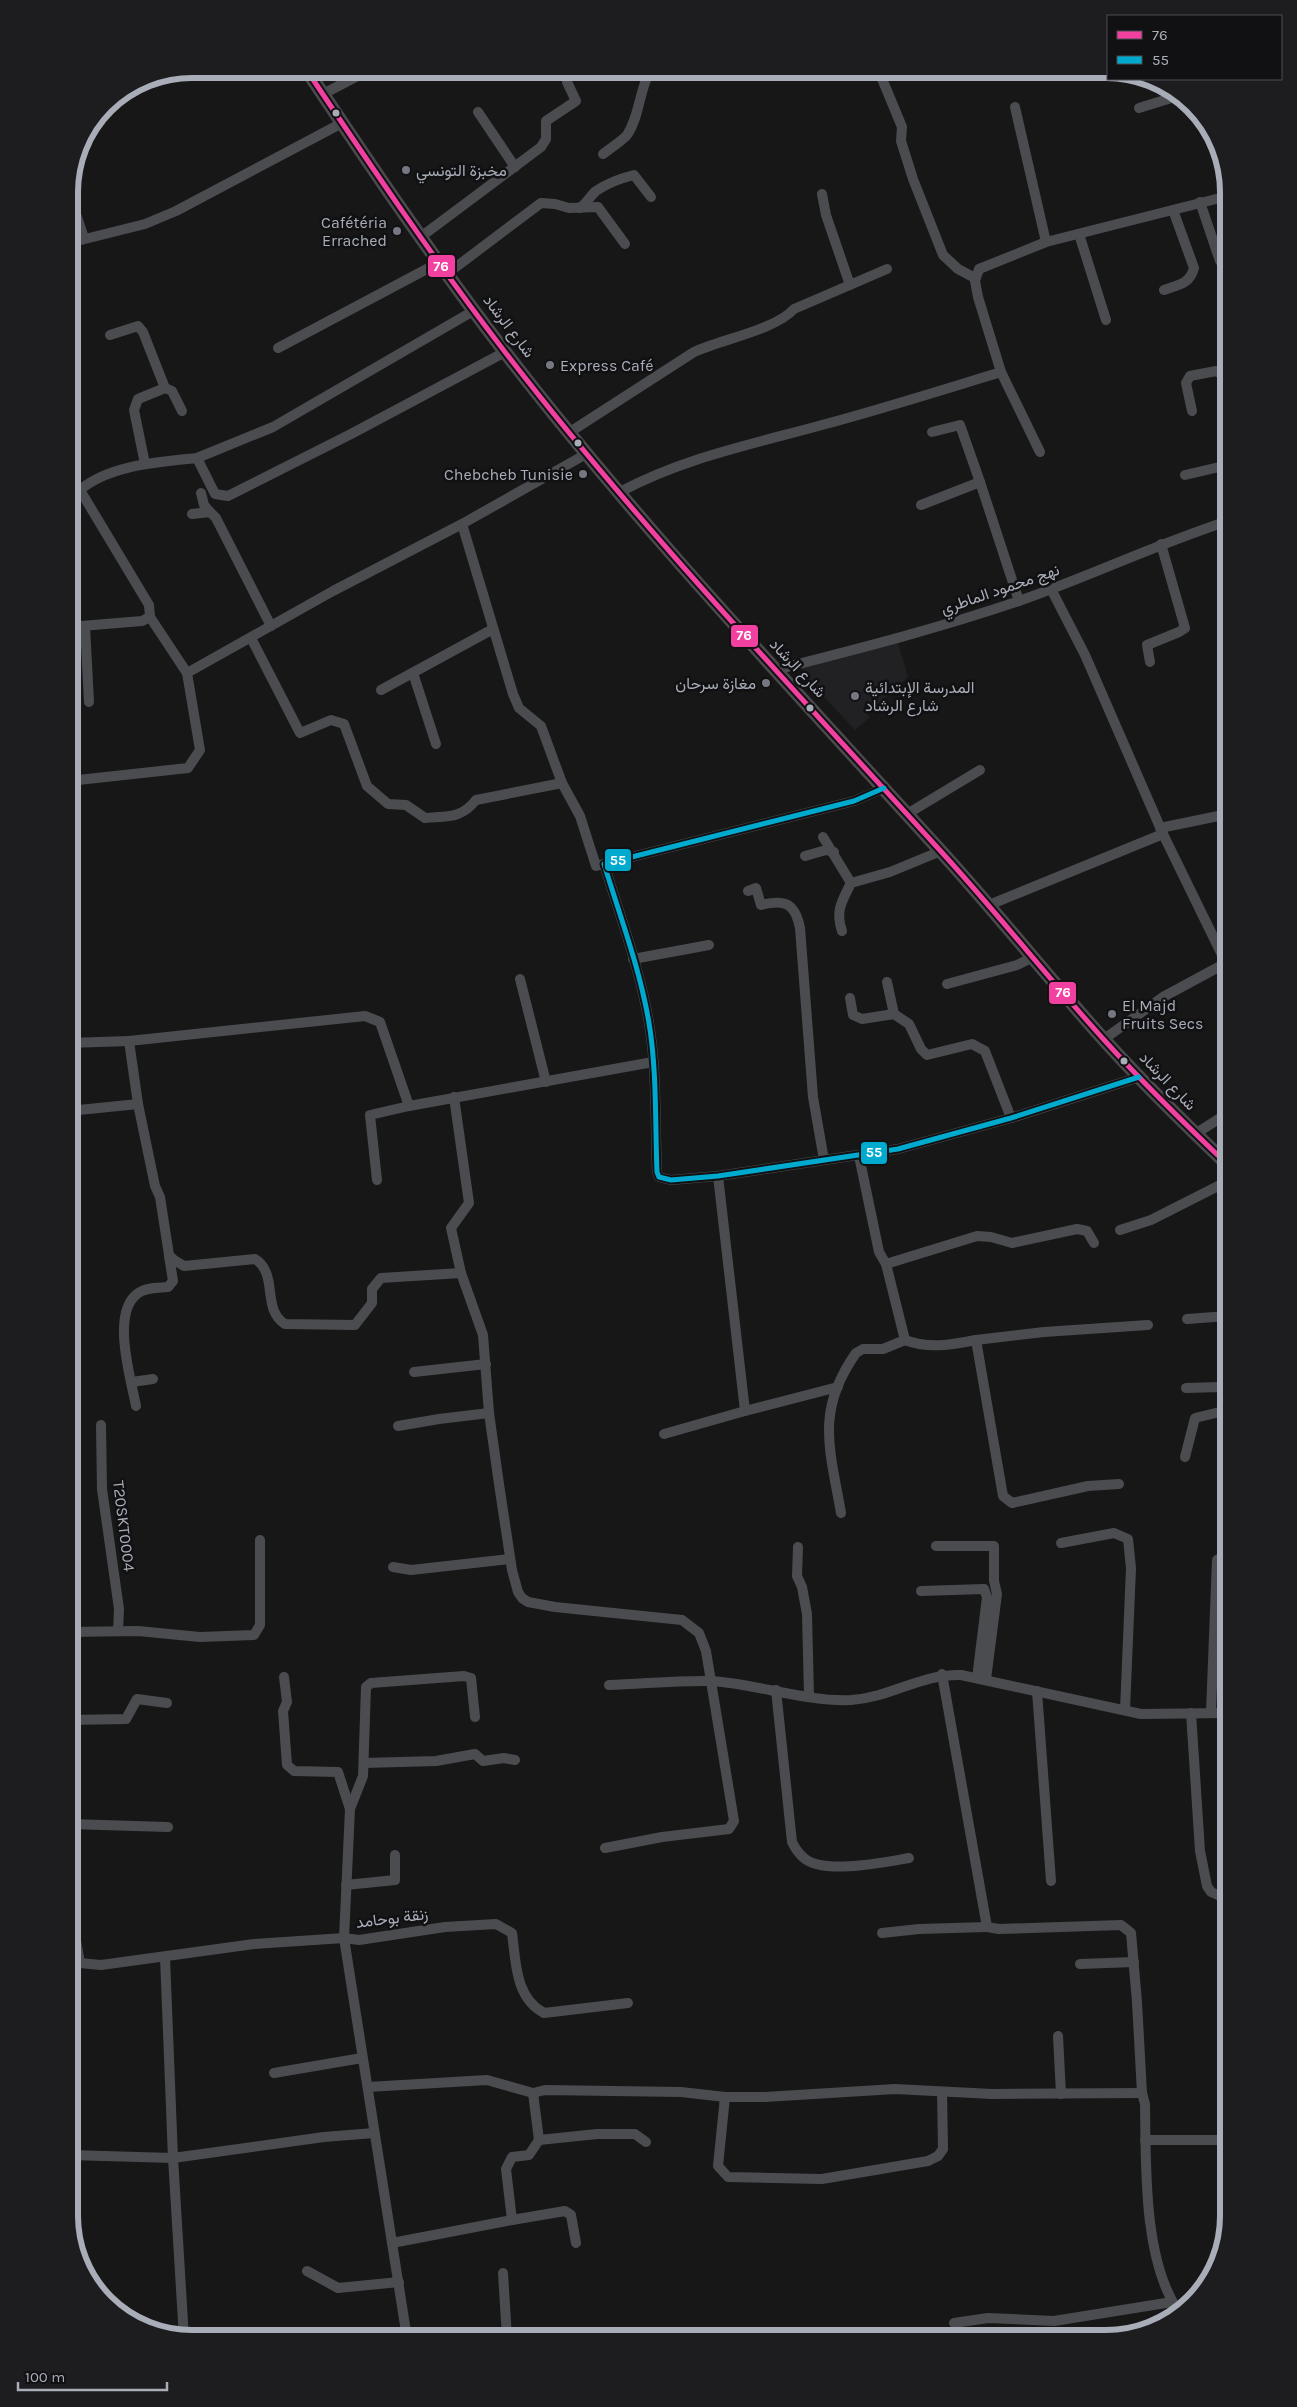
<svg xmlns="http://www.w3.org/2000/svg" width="1297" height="2407" viewBox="0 0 1297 2407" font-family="Karla,Vazirmatn,sans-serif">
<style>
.built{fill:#212123}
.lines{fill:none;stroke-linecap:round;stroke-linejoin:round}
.street{stroke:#4b4c50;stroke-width:10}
.secondary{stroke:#4a4a4e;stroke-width:14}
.bus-1-casing{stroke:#111113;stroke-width:9}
.bus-2-casing{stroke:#111113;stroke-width:9}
.bus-1{stroke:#f240a1;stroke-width:5}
.bus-2{stroke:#00a9ce;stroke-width:5}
.bus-dot{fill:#a8adb8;stroke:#111113;stroke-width:2}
.poi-dot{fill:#757880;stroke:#111113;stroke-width:2}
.labels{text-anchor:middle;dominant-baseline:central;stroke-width:5;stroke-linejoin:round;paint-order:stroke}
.poi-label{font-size:16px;fill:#a8adb8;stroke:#111113;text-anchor:start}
.street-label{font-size:16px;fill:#a8adb8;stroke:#111113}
.rim{fill:none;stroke:#a8adb8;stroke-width:6}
.line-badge{stroke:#111113;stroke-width:2}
.badge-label{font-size:14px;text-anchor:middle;font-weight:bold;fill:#fff}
</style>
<rect width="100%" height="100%" fill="#171717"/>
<!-- built -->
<path class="built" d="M897,640L908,677L867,714L870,717L855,730L802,673L803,667Z"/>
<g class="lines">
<!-- street -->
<g class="street">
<path d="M878,69L902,127L901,141L913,179L943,255L958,269L975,278"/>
<path d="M323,94L371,69"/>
<path d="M1015,107L1046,242"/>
<path d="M1139,108L1181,95"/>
<path d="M478,112L515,167"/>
<path d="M603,154C610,148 621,142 627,135C640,116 639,89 651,69"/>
<path d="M69,193L84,238"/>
<path d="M822,194L826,215L850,285"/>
<path d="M1200,202L1220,261"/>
<path d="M580,208C587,203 591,195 596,191C606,184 622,178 634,175L651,197"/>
<path d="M1079,234L1106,320"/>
<path d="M422,236L541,147L546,139V121L576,101L567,82"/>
<path d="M69,243L145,224L176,211L342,123"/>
<path d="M448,273L541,203L555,204L569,208L598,207L625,244"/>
<path d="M1164,290C1178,285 1190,284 1194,268L1173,210"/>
<path d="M110,335L138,326L143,332L165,388L138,399L134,410L145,464"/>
<path d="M278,348L440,262"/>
<path d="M1001,372L1040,452"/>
<path d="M165,388L172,391L182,411"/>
<path d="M1192,411L1186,383L1190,376L1216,371L1223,375L1228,389"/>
<path d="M570,432L694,352C722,339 775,330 794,309L887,269"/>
<path d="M932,432L960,425L980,482"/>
<path d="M197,458L273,427L475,310"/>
<path d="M1185,475L1228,465"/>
<path d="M69,483L80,490L149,605L150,617"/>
<path d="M80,490C109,465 160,462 197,458L215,494L228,496L351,434L505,352"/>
<path d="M620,492C683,458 753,444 822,425C882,409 942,390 1001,372L978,297L975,281L979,269L1046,242L1228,196"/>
<path d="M201,493L204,505L210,512"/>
<path d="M921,505L980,482L1019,601"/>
<path d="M192,514L210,512L216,518L271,626"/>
<path d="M462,524L513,694L519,708L541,726L562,783L580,816L596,866L604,864"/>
<path d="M1051,589L1085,655L1163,834L1226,963L1163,997L1104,1039"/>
<path d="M85,626L89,702"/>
<path d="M69,627L142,621L150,617L187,673L333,591L462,524L588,453"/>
<path d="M251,638L300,733L331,720L344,724L367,786L388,804L406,805L425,818C447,816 461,819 476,800L562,783"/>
<path d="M1150,662L1147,645L1179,632L1185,628L1161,544"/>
<path d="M775,670C857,649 940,628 1019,601C1090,576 1157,544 1228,521"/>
<path d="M413,673L436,744"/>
<path d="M381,690L493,629"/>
<path d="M69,781L188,768L200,750L187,673"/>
<path d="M884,788L854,801L604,864C620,916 640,969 649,1023C657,1071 655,1123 657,1172L659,1177L671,1180L718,1176L898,1149L1011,1118L1139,1077"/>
<path d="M907,814L980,770"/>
<path d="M1160,828L1228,814"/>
<path d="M823,837L851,883"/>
<path d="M805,856L826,850L834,852"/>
<path d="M748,891L756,888L761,905C785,899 795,903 800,928L813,1097L824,1160"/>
<path d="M989,905L1163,834"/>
<path d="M842,931C835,911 842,901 851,883L890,872L941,851"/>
<path d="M633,959L709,945"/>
<path d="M520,979L546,1082"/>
<path d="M887,982L894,1014"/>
<path d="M947,984L1017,965L1033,957"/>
<path d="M850,998L853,1015L862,1019L894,1014L909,1024L921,1049L927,1055L972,1044L985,1051L1011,1118"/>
<path d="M69,1043L129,1041"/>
<path d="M454,1097L469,1203L451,1228L461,1273L483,1335L489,1413L499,1484L512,1570L518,1592L522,1598L528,1602L555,1607L682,1620L699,1633L706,1651L734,1821L729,1829L662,1837L605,1848"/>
<path d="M138,1104L155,1186L160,1197L169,1255L174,1260L184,1266L255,1259C279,1274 261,1309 285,1324L355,1325L372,1303V1289L381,1278L461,1273"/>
<path d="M69,1111L138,1104L129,1041L365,1016L380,1022L409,1106L653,1062"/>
<path d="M1195,1134L1228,1113"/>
<path d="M718,1176L745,1411L838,1387"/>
<path d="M377,1180L370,1115L409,1106"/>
<path d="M1120,1230L1151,1220L1228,1181"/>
<path d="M886,1264L977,1236L991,1237L1012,1243L1077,1229L1087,1231L1094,1243"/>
<path d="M1187,1319L1228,1316"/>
<path d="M905,1340C928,1349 951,1345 976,1340L1003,1496L1012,1503L1088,1486L1119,1484"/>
<path d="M976,1340L1044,1332L1148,1325"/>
<path d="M414,1372L486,1364"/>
<path d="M132,1382L153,1379"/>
<path d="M1186,1388L1220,1387L1228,1391"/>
<path d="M136,1406C131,1379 111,1314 137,1294C145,1287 158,1288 168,1287L173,1281L169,1256"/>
<path d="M101,1425L102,1489L119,1609L118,1631"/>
<path d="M398,1426L439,1419L489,1413"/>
<path d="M664,1434L745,1411"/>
<path d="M1185,1457L1195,1418L1228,1410"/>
<path d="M841,1513C830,1449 815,1411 856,1353L863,1349H883L905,1340L886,1264L879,1252L859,1156"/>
<path d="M1061,1543L1114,1533L1128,1539L1131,1568L1125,1710"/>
<path d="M936,1546H994V1581L997,1594L986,1679"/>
<path d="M798,1547L797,1576L802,1587L807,1614L809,1696"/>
<path d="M393,1567L411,1570L510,1559"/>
<path d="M921,1591L984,1589L987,1597L977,1678"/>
<path d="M69,1632L138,1631L200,1637L254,1635L260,1625V1540"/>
<path d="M942,1674L987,1927L999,1929L1121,1925L1131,1933L1137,2002L1142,2093L1145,2104C1146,2164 1143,2257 1177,2309"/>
<path d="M284,1677L287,1702L283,1711L287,1765L294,1771L338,1772L350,1809"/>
<path d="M609,1685C643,1684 678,1680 712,1681C757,1684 806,1702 851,1700C893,1697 919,1674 961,1675L1141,1714L1228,1713"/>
<path d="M776,1690L792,1842C795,1848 799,1854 804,1858C823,1875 885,1862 909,1858"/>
<path d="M1037,1691L1051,1881"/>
<path d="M1211,1712L1217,1560L1228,1554"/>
<path d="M1191,1713L1200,1851L1207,1886L1211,1892L1227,1899L1228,1938"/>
<path d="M69,1720L126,1719L137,1699L167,1703"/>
<path d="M364,1763L436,1761L475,1754L483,1761L504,1758L515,1760"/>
<path d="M69,1824L168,1827"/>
<path d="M346,1885L395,1880V1855"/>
<path d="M69,1903L80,1963"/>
<path d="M882,1933L919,1929L987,1927"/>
<path d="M165,1957L173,2158L184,2338"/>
<path d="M69,1962L101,1965L254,1944L344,1938L359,1940L445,1927L496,1924L512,1933C516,1962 515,1998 544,2013L628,2003"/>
<path d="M1080,1964L1134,1962"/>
<path d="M1058,2036L1061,2094"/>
<path d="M274,2073L362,2058"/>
<path d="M368,2087L487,2080L533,2093L545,2090L681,2092L725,2097H765L895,2089L992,2094L1142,2093"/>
<path d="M725,2097L718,2166L728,2177L822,2179L928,2161L938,2156L943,2149L942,2092"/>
<path d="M539,2140L597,2134H635L646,2142"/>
<path d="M1145,2140H1228"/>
<path d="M69,2155L173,2158L324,2137L374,2133"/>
<path d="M72,2155V2076"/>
<path d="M512,2220L565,2211L571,2215L576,2243"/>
<path d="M392,2243L512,2220L506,2169L512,2157L529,2155L539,2140L533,2093"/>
<path d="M307,2271L338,2288L399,2282"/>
<path d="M503,2273L507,2338"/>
<path d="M954,2323L988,2318L1054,2321L1172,2302"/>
<path d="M407,2338L344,1938L350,1809L363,1776L366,1687L371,1683L464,1676L471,1678L475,1717"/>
</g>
<!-- secondary -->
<path class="secondary" d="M306,69C370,165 435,261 505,352C638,525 789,684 936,846C995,910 1048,978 1106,1042C1145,1085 1186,1125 1228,1165"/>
<defs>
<path id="bus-1" d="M306,69C370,165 435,261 505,352C638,525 789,684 936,846C995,910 1048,978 1106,1042C1145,1085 1186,1125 1228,1165"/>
<path id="bus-2" d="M884,788L854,801L604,864C620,916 640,969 649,1023C657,1071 655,1123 657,1172L659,1177L671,1180L718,1176L898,1149L1011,1118L1139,1077"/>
</defs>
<!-- bus-1 casing -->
<use href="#bus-1" class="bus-1-casing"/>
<!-- bus-2 casing -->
<use href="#bus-2" class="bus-2-casing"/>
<!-- bus-1 -->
<use href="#bus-1" class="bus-1"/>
<!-- bus-2 -->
<use href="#bus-2" class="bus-2"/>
</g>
<!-- markers -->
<g class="bus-dot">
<circle cx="336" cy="113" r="4.5"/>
<circle cx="578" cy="443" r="4.5"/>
<circle cx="810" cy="708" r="4.5"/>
<circle cx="1124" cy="1061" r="4.5"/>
</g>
<g class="poi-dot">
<circle cx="406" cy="170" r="5"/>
<circle cx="397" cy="231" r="5"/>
<circle cx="550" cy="365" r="5"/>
<circle cx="583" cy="474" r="5"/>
<circle cx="766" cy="683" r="5"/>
<circle cx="855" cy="696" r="5"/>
<circle cx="1112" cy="1014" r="5"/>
</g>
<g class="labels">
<!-- poi labels -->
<g class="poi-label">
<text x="416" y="170">مخبزة التونسي</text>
<text x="387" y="222" text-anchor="end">Cafétéria<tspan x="387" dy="18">Errached</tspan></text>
<text x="560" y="365">Express Café</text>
<text x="573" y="474" text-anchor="end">Chebcheb Tunisie</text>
<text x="756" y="683" text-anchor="end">مغازة سرحان</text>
<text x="865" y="687">المدرسة الإبتدائية<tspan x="865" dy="18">شارع الرشاد</tspan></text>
<text x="1122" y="1005">El Majd<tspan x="1122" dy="18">Fruits Secs</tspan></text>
</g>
<!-- street labels -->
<g class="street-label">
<text transform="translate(509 326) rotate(53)">شارع الرشاد</text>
<text transform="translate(1000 589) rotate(-19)">نهج محمود الماطري</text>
<text transform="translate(798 668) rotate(47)">شارع الرشاد</text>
<text transform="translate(1168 1081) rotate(46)">شارع الرشاد</text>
<text transform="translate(124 1526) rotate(83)">T20SKT0004</text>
<text transform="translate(392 1918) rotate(-7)">زنقة بوحامد</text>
</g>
</g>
<!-- crop -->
<path d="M0 0H1297V2407H0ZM192 78H1106A114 114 0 0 1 1220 192V2216A114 114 0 0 1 1106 2330H192A114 114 0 0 1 78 2216V192A114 114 0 0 1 192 78Z" fill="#1d1d20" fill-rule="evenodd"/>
<path class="rim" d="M192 78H1106A114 114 0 0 1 1220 192V2216A114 114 0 0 1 1106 2330H192A114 114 0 0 1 78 2216V192A114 114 0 0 1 192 78Z"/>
<g class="line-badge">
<rect x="427" y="254" width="29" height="24" rx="5" fill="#f240a1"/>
<rect x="730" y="624" width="29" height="24" rx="5" fill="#f240a1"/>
<rect x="604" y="848" width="28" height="24" rx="5" fill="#00a9ce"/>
<rect x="1048" y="981" width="29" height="24" rx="5" fill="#f240a1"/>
<rect x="860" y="1141" width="28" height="24" rx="5" fill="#00a9ce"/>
</g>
<g class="badge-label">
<text x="441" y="271">76</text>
<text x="744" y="640">76</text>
<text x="618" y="865">55</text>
<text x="1063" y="997">76</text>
<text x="874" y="1157">55</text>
</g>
<!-- legend -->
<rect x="1107" y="15" width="175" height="65" fill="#111113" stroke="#4d4f55"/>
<rect x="1117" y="31" width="25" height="8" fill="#f240a1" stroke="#4d4f55"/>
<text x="1152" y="40" font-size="15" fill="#a8adb8">76</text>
<rect x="1117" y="56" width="25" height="8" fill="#00a9ce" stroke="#4d4f55"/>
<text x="1152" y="65" font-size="15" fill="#a8adb8">55</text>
<!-- scale -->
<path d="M18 2382v8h149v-8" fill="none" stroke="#a8adb8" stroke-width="2.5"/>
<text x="25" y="2382" font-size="15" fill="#a8adb8" stroke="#111113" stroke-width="4" paint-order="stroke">100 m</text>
</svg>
